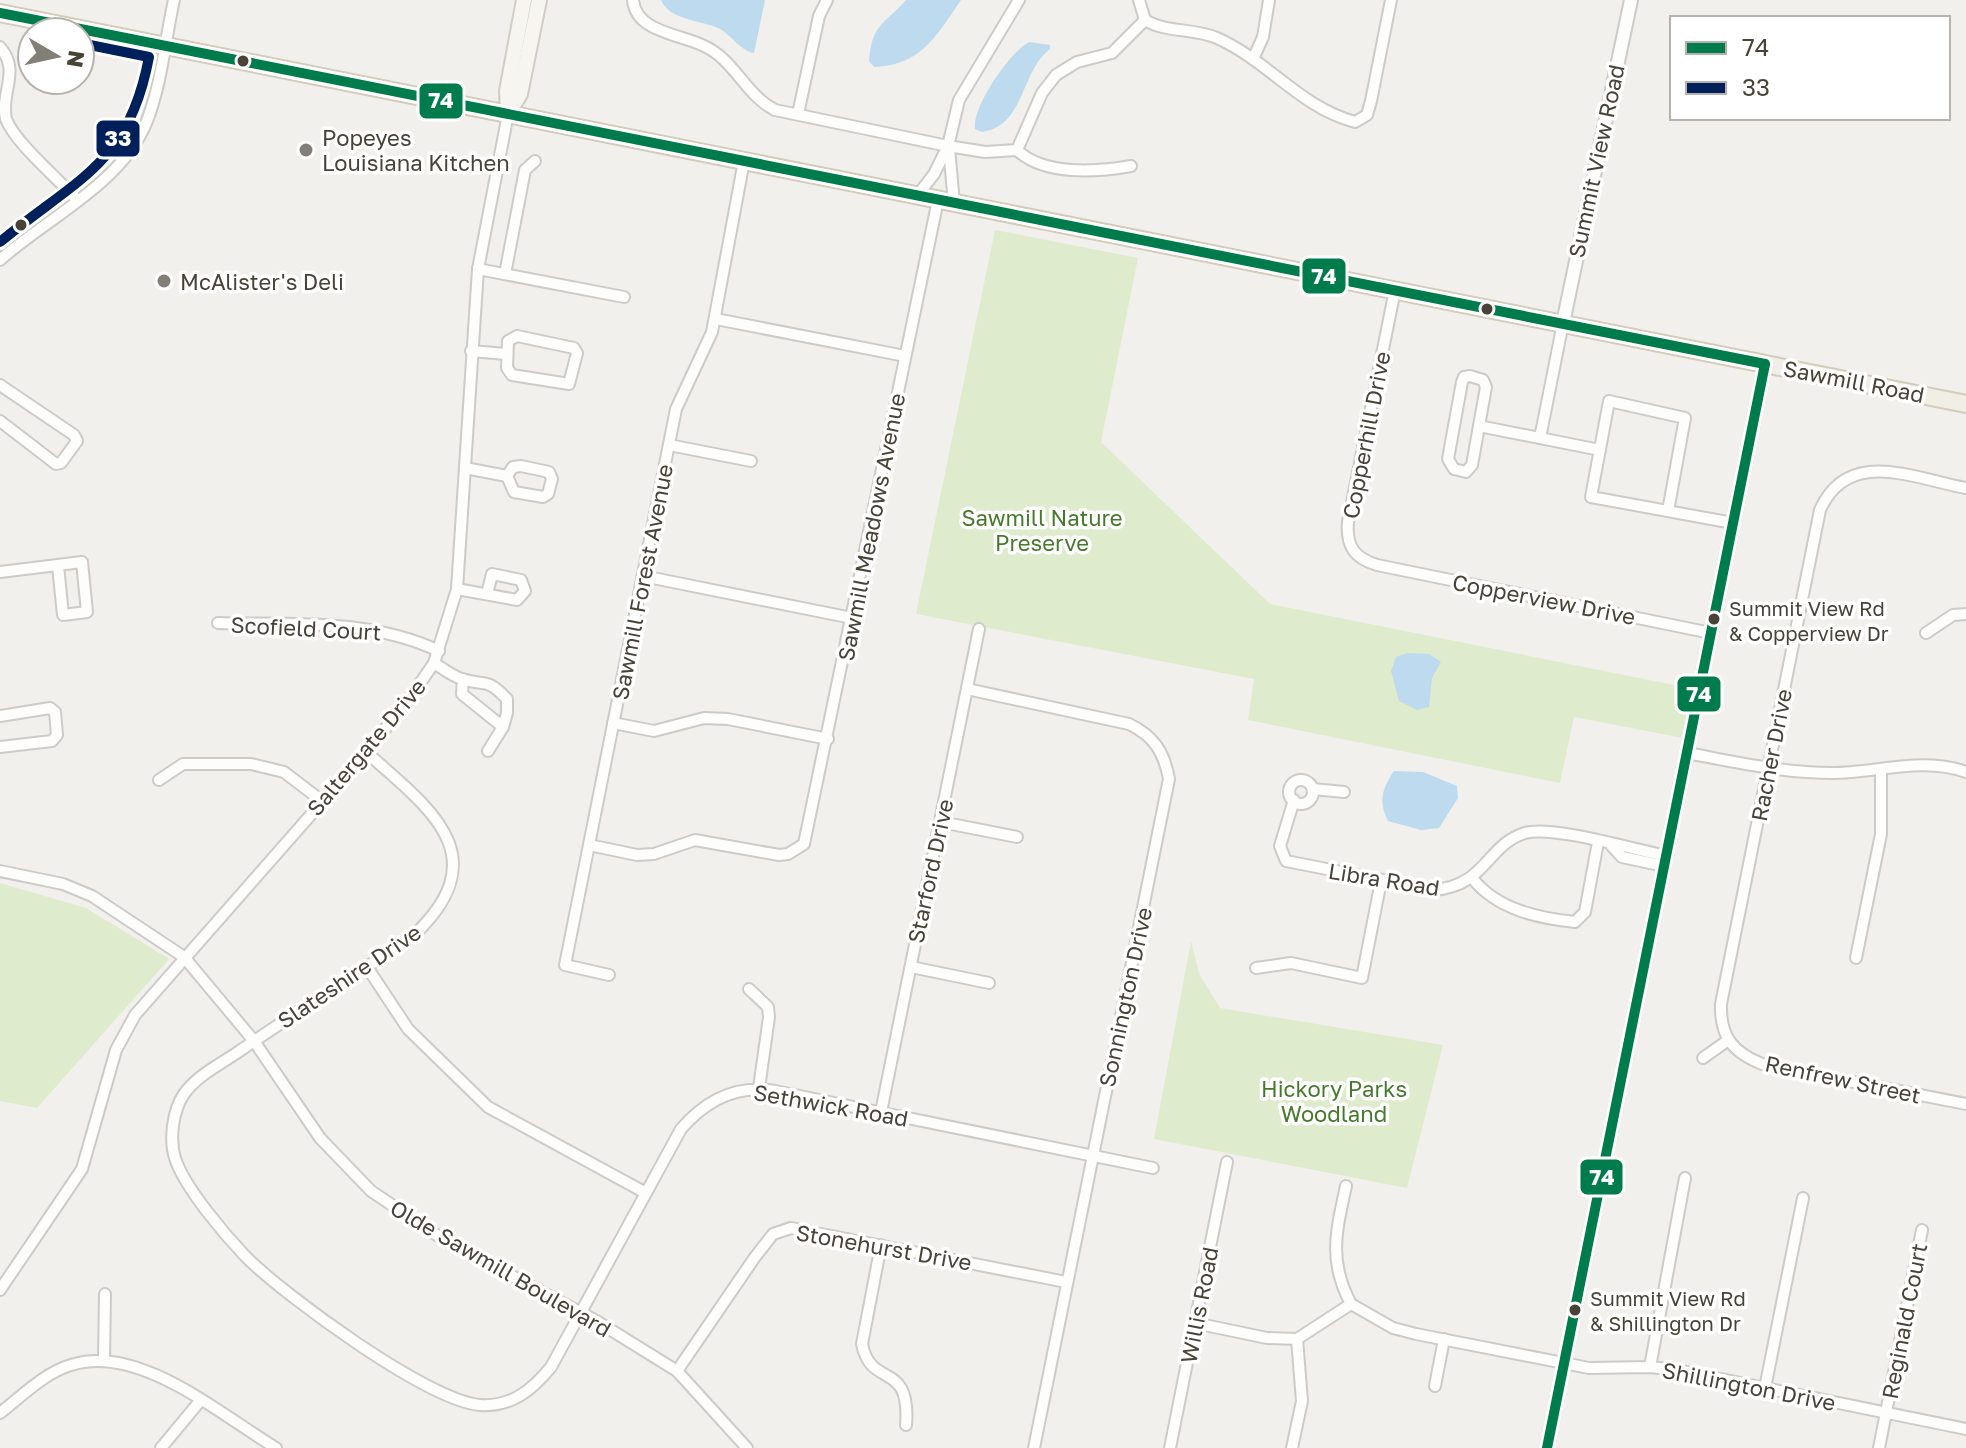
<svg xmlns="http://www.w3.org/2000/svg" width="1966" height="1448" viewBox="0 0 1966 1448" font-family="'Golos Text',sans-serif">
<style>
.green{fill:#deeccd}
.water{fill:#bddaef}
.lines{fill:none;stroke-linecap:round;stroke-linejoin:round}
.minor-casing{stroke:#cdcbc7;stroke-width:14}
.tertiary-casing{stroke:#cdcbc7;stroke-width:16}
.secondary-casing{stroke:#d0cdc3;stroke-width:18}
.primary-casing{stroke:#d3ccb9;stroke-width:20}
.minor{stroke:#fdfdfc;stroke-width:10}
.tertiary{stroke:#fdfdfc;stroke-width:12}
.secondary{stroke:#f7f5f0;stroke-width:14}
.primary{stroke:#f1eee5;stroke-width:16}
.bus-1-casing{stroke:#fff;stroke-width:16}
.bus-2-casing{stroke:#fff;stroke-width:16}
.bus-1{stroke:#007b4b;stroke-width:10}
.bus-2{stroke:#00205b;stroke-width:10}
.bus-dot{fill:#484237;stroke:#fff;stroke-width:3}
.poi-dot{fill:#837f76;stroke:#fff;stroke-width:3}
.labels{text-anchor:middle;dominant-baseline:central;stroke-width:7;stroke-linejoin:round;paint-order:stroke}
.bus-label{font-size:20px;fill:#484237;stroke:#fff;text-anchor:start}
.poi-label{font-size:22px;fill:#484237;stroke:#fff;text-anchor:start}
.street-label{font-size:22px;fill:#484237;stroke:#fff}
.park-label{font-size:22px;fill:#467a2b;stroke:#fff}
.line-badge{stroke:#fff;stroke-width:3}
.badge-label{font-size:22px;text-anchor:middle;font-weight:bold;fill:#fff}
</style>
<rect width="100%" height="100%" fill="#f1f0ec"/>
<!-- green -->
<g class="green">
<path d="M995,230L1138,258L1101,442L1270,604L1694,689L1683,738L1574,717L1560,783L1248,720L1254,679L916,614Z"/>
<path d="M0,883L86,908L169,959L37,1108L0,1101Z"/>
<path d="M1191,941L1199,974L1220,1008L1443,1045L1407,1188L1154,1139Z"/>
</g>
<!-- water -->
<g class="water">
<path d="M661,0H765L754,53C740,51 731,34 718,28C700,20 669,20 661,0Z"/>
<path d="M906,0H961C936,36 922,65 874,67L869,61C872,23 884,25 906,0Z"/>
<path d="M1029,42L1050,45V49C1020,72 1025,126 982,132L975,129C972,106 1011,51 1029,42Z"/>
<path d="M1407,653L1429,654L1441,662L1432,678L1429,707L1417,710L1399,701L1391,671L1396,657Z"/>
<path d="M1394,771L1423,772L1457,786L1458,798L1439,828L1421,830L1388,821C1378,801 1382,789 1394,771Z"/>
</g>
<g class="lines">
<defs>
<g id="minor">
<path d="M633,0C636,32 679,34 702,45C735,59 744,94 775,110L948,146L985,152L1017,150L1042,93L1056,75L1077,62L1112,53L1145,20"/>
<path d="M1139,0L1145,20"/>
<path d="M1145,20C1166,33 1194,28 1217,38C1270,62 1298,106 1355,122L1367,115L1371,101L1391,0"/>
<path d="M0,47C21,71 0,92 6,119C15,143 59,179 77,200"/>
<path d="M1253,59L1263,37L1269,0"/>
<path d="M798,114L819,16L827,0"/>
<path d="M949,148L954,203"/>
<path d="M1017,150C1044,176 1097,172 1131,166"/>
<path d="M917,196L934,174L948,146L959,100L1019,0"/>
<path d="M0,260C48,217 122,184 147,121C162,82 165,40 174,0"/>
<path d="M478,269L624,297"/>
<path d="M505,274L525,170L535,161"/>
<path d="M1395,290L1348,522C1346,546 1354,558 1377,565L1711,633"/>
<path d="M716,319L905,356"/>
<path d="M517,336L574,348L577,353L569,384L512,375L507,368L508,341Z"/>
<path d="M471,351L506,354"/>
<path d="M1470,376L1483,380L1486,387L1472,465L1466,472L1454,469L1448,459L1462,382L1464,377Z"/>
<path d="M0,385L74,435L77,441L61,463L56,464L0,421"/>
<path d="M1479,426L1600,450"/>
<path d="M1540,438L1563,323"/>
<path d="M669,445L751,461"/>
<path d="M521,466L549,472L552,479L548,494L543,497L514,492L507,476L513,467Z"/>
<path d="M465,468L507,476"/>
<path d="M1966,488C1912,478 1848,447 1820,510L1721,1004C1720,1036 1732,1052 1762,1064L1966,1104"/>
<path d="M1668,511L1685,418L1609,401L1591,497L1733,523"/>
<path d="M0,572L82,562L87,612L63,615L58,566"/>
<path d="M643,576L852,618"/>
<path d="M457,589L517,600L525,591L521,580L492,574L487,594"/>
<path d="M218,623C293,625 369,618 439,651"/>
<path d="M1926,633L1953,615L1966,614"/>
<path d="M434,663C442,668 452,676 462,679C486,687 485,676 507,699V713L503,727L462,694L463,679"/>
<path d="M967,689L1129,724C1154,736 1164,752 1169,779L1034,1448"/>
<path d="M0,716L50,708L55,712L57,735L52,741L0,747"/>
<path d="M613,723L654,731L704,718L728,719L828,739"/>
<path d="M488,751L503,727"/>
<path d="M366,752C429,808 499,856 413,936C357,974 298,1011 241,1050C223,1063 197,1075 184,1094C173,1110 169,1139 175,1158C184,1187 225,1235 246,1257C284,1295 428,1401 480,1405C512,1407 532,1390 551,1367L681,1129C706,1100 736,1084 775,1091L1153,1168"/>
<path d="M1687,753C1735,762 1783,773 1832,773C1876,773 1924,756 1966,772"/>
<path d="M159,780L183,764H251L284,772L322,801"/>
<circle cx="1301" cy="792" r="12"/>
<path d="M1313,789L1344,792"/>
<path d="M1294,800L1280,846L1286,861L1433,890C1487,886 1486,845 1525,833C1552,825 1636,850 1666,856"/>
<path d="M941,822L1017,837"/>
<path d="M589,845L637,855L654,854L695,840L779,855L788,854L804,844L938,200"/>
<path d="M1611,845L1622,857L1664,866"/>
<path d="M0,871L63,884L92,896L184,957L254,1041L320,1138L371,1191L441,1238L598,1322L677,1371L747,1448"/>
<path d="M1473,879C1497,909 1537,918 1575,922L1585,912L1598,842"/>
<path d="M1856,958L1881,834V770"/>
<path d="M367,967L408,1029L488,1107L644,1192"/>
<path d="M911,967L989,983"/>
<path d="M1256,968L1291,963L1362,978L1381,881"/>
<path d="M609,975L565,965L676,409L712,332L744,161"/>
<path d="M749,989L768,1007L769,1017L759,1088"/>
<path d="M1703,1058L1727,1041"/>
<path d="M881,1112L979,629"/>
<path d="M1346,1186C1336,1232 1328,1261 1351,1304"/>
<path d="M881,1245L862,1344C871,1390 911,1359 906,1425"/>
<path d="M0,1290L82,1169L116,1050L135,1015L366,752L405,705L434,663L457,589L478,269L508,114"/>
<path d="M1351,1304L1393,1328L1416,1334L1589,1368L1650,1367L1677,1370L1966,1429"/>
<path d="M1195,1323L1267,1338L1297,1339L1351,1304"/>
<path d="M104,1359L105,1294"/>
<path d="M1650,1367L1685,1178"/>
<path d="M677,1371L755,1257L773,1234L791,1228L1066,1282"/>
<path d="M1435,1386L1444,1339"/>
<path d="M1765,1388L1803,1198"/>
<path d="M0,1413C22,1396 44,1373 71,1365C138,1343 221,1415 276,1448"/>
<path d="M161,1448L200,1401"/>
<path d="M1170,1448L1227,1162"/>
<path d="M1292,1448L1302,1401L1297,1339"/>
<path d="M1879,1448L1922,1230"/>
</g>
<g id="tertiary">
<path d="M1563,323L1631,0"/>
<path d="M1547,1448L1765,364"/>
</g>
<g id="secondary">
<path d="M508,114L520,94L539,0"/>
<path d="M508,114L507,91L524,0"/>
</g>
<path id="primary" d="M0,13L1966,404"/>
</defs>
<!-- minor casing -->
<use href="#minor" class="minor-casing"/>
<!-- tertiary casing -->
<use href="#tertiary" class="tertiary-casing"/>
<!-- secondary casing -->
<use href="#secondary" class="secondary-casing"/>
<!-- primary casing -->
<use href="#primary" class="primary-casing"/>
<!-- minor -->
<use href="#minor" class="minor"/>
<!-- tertiary -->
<use href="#tertiary" class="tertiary"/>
<!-- secondary -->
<use href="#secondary" class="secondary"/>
<!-- primary -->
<use href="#primary" class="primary"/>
<defs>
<g id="bus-1">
<path d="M0,13L1765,364"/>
<path d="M1547,1448L1765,364"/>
</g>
<path id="bus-2" d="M0,242C77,178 129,165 149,57L80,43"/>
</defs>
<!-- bus-1 casing -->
<use href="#bus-1" class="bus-1-casing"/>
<!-- bus-2 casing -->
<use href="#bus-2" class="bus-2-casing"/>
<!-- bus-1 -->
<use href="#bus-1" class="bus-1"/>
<!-- bus-2 -->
<use href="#bus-2" class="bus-2"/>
</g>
<!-- markers -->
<g class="bus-dot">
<circle cx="243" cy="61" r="7"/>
<circle cx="21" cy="225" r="7"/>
<circle cx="1487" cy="309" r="7"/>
<circle cx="1714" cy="619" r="7"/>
<circle cx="1575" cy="1310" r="7"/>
</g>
<g class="poi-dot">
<circle cx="306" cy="150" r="8"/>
<circle cx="164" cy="281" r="8"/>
</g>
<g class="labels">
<!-- bus labels -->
<g class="bus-label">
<text x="1729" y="608">Summit View Rd<tspan x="1729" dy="25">&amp; Copperview Dr</tspan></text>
<text x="1590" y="1298">Summit View Rd<tspan x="1590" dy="25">&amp; Shillington Dr</tspan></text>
</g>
<!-- poi labels -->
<g class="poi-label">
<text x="322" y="137">Popeyes<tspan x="322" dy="25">Louisiana Kitchen</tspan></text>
<text x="180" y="281">McAlister's Deli</text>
</g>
<!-- street labels -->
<g class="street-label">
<text transform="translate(1596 161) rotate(-78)">Summit View Road</text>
<text transform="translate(1854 381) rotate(11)">Sawmill Road</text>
<text transform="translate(1366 435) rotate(-79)">Copperhill Drive</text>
<text transform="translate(871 527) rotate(-79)">Sawmill Meadows Avenue</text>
<text transform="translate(642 582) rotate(-79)">Sawmill Forest Avenue</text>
<text transform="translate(1544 599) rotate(11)">Copperview Drive</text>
<text transform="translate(306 628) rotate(3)">Scofield Court</text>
<text transform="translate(366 747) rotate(-50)">Saltergate Drive</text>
<text transform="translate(1771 755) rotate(-79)">Racher Drive</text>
<text transform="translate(930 871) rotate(-78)">Starford Drive</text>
<text transform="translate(1384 879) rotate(9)">Libra Road</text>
<text transform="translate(349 976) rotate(-34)">Slateshire Drive</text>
<text transform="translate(1125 997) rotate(-78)">Sonnington Drive</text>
<text transform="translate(1843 1079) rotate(12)">Renfrew Street</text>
<text transform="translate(831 1105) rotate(10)">Sethwick Road</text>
<text transform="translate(884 1247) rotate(10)">Stonehurst Drive</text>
<text transform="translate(501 1268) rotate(30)">Olde Sawmill Boulevard</text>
<text transform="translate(1199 1305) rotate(-79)">Willis Road</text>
<text transform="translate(1904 1321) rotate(-79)">Reginald Court</text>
<text transform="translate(1749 1386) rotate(11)">Shillington Drive</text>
</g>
<!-- park labels -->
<g class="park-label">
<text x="1042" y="517">Sawmill Nature<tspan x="1042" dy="25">Preserve</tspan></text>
<text x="1334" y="1088">Hickory Parks<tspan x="1334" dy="25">Woodland</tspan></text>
</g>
</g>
<g class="line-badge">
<rect x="418" y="82" width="46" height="38" rx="8" fill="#007b4b"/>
<rect x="95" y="119" width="46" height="39" rx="8" fill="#00205b"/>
<rect x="1301" y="257" width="46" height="38" rx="8" fill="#007b4b"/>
<rect x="1676" y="675" width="46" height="38" rx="8" fill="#007b4b"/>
<rect x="1579" y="1158" width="45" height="38" rx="8" fill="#007b4b"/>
</g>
<g class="badge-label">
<text x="441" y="108">74</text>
<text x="118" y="146">33</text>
<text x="1324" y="284">74</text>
<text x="1699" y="702">74</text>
<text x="1602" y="1185">74</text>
</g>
<!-- legend -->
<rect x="1670" y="16" width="280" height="104" fill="#ffffff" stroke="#b6b3af" stroke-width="2"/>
<rect x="1686" y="42" width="40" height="12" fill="#007b4b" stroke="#b6b3af" stroke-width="2"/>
<text x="1742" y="56" font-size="24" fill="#484237">74</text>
<rect x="1686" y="82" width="40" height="12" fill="#00205b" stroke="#b6b3af" stroke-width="2"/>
<text x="1742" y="96" font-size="24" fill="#484237">33</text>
<!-- north arrow -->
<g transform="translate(56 56) rotate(99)"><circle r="38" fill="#ffffff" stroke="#b6b3af" stroke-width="2"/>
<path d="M0-6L14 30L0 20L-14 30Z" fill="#837f76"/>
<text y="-12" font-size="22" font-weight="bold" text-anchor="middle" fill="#484237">N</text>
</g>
</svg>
